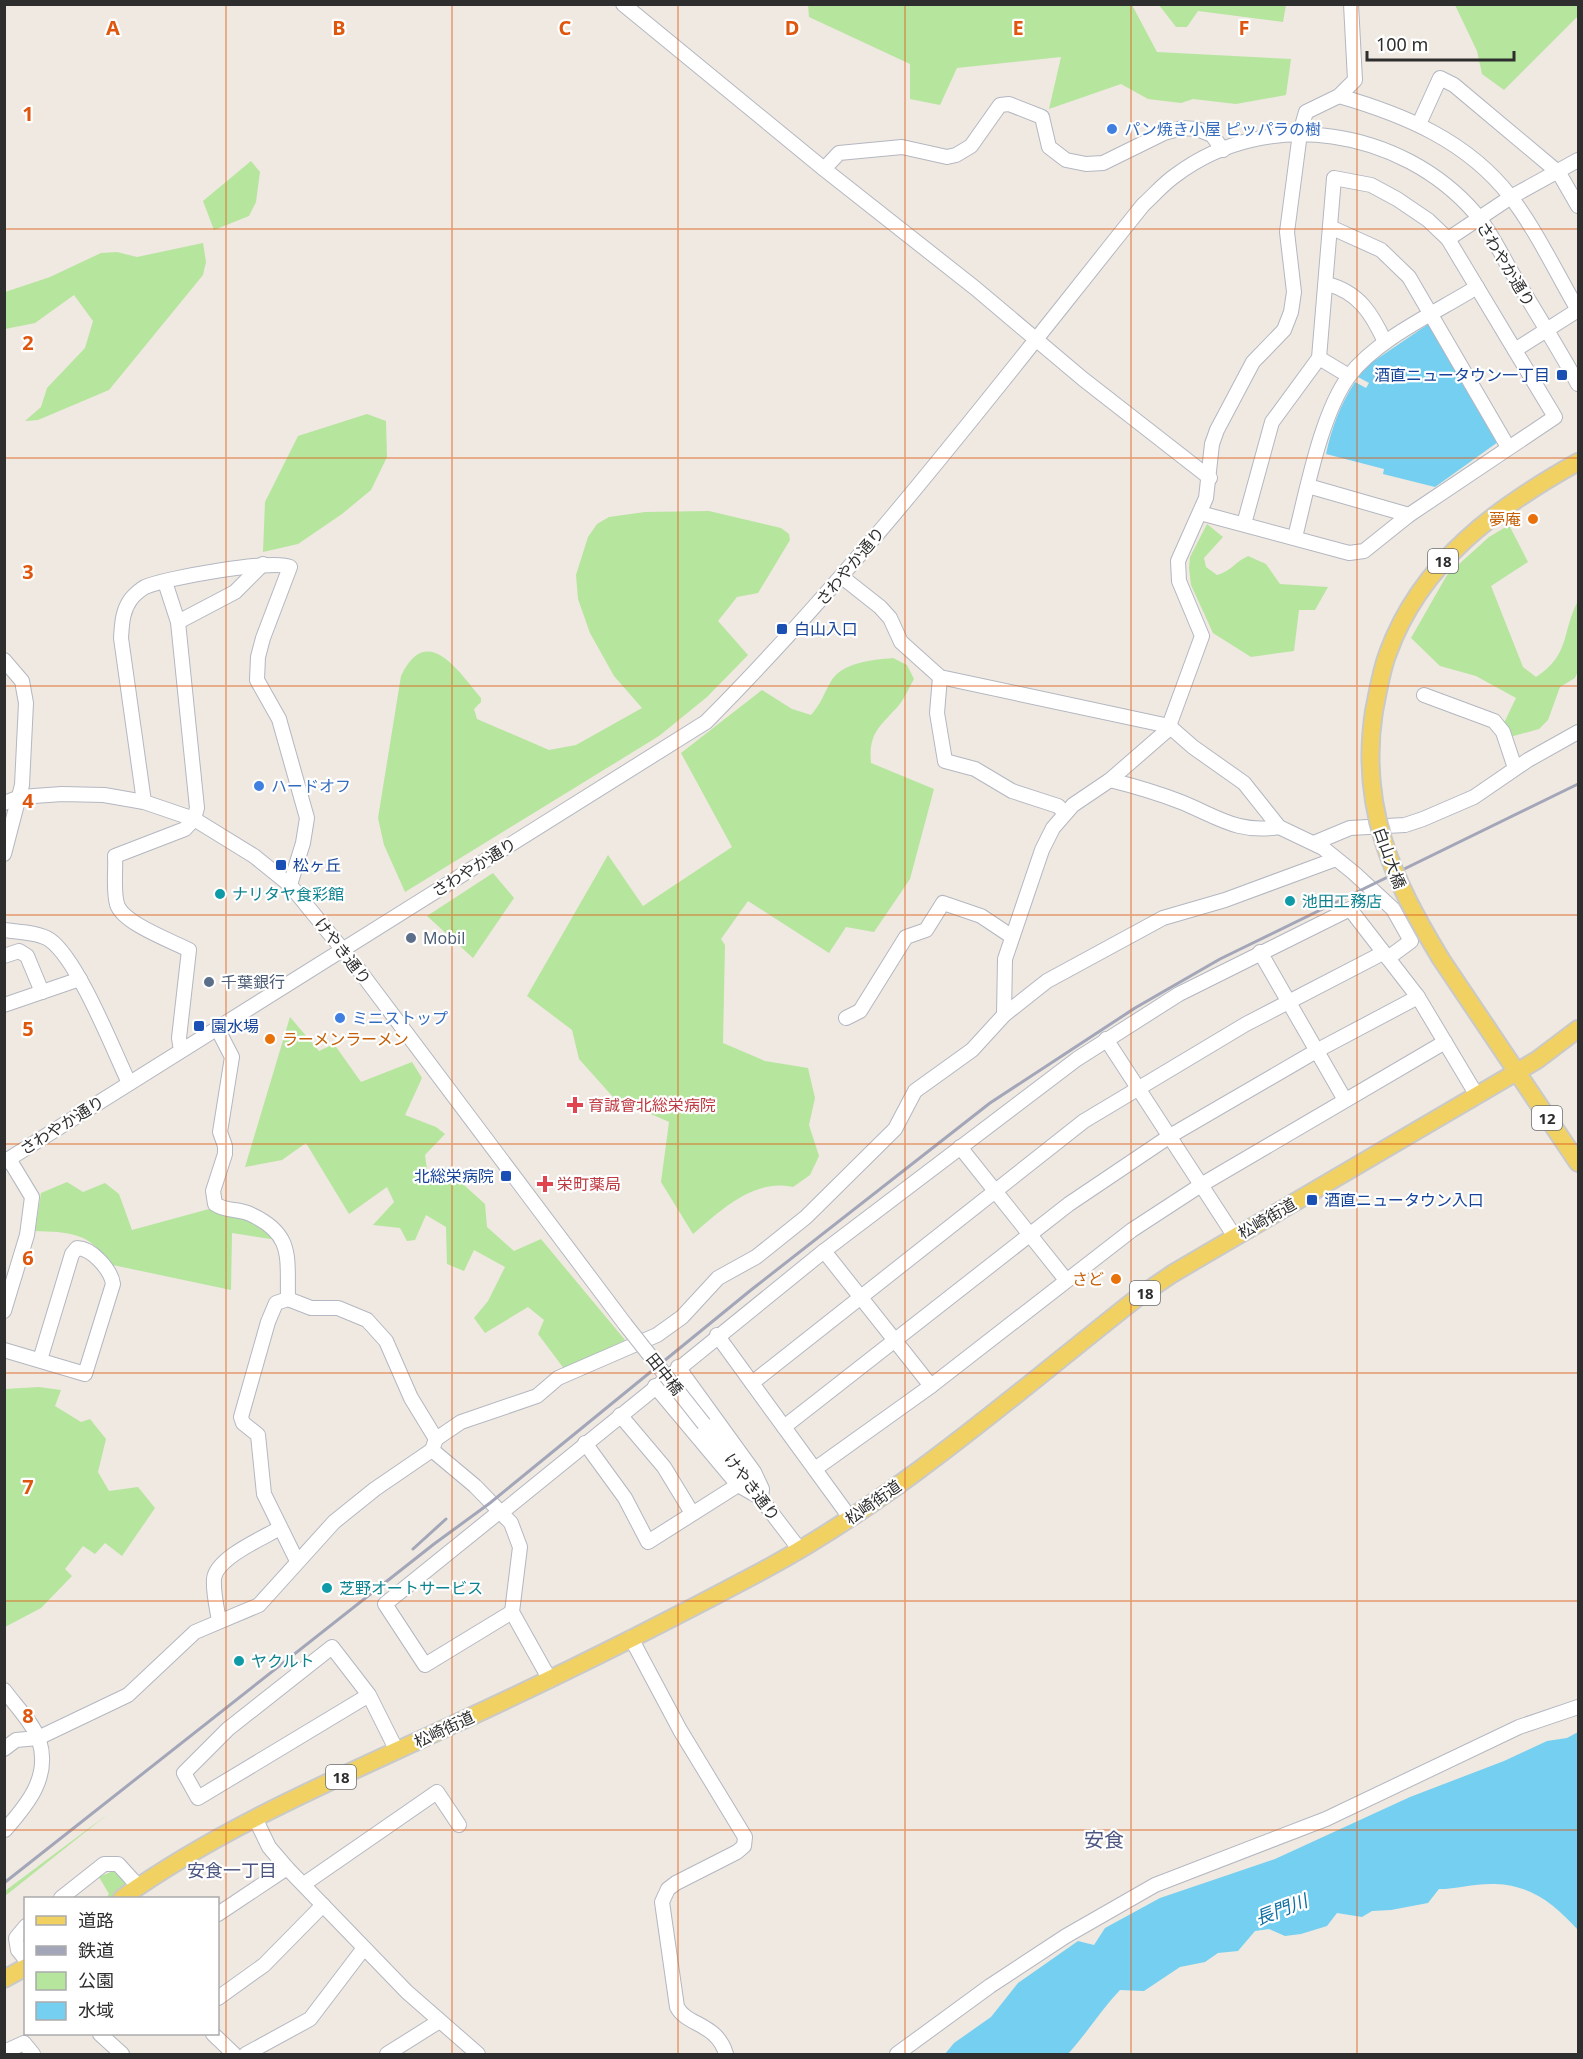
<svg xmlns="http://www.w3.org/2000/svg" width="1583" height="2059" viewBox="0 0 1583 2059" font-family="'Noto Sans','Noto Sans JP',sans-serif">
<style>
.green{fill:#b6e59e}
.water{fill:#75cff0}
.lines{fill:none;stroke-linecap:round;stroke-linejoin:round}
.minor-casing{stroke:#b4b7c1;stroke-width:16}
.major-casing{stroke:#c9c9c9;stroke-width:20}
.minor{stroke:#fff;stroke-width:14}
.major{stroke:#f2d163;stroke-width:16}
.rail{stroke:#a3a6b8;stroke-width:3}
.minor-bridge-casing{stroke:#b4b7c1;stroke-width:16;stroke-linecap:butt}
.major-bridge-casing{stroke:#c9c9c9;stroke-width:20;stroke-linecap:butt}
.minor-bridge{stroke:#fff;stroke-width:14}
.major-bridge{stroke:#f2d163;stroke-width:16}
.grid{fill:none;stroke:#df570e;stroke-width:1.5;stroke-opacity:0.55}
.shop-dot{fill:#3f7fe0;stroke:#fff;stroke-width:2}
.transit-dot{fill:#1a4fb4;stroke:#fff;stroke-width:2}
.food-dot{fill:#e8710a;stroke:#fff;stroke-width:2}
.culture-dot{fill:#0f9aa8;stroke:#fff;stroke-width:2}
.service-dot{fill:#5c6f8a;stroke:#fff;stroke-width:2}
.health-dot{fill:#e0444e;stroke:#fff;stroke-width:2}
.labels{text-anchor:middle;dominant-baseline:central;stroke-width:4.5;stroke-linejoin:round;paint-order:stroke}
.shield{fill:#fff;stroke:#6d6d6d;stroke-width:1.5}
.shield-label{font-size:15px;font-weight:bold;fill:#2e2e2e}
.shop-label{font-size:16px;fill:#366cbe;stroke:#fff;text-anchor:start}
.street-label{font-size:16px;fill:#2e2e2e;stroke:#fff}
.transit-label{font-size:16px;fill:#164399;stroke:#fff;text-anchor:start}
.food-label{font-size:16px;fill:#c56008;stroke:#fff;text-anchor:end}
.culture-label{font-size:16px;fill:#0d838f;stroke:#fff;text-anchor:start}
.service-label{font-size:16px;fill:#4e5e75;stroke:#fff;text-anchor:start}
.health-label{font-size:16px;fill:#be3a42;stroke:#fff;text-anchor:start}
.neighbourhood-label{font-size:18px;fill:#4d5680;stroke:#fff}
.water-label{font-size:18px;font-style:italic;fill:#0d6fa3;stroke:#fff}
.quarter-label{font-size:20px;fill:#4d5680;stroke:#fff}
.grid-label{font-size:20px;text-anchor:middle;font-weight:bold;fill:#df570e;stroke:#fff;stroke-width:4.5;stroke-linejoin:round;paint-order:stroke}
</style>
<rect width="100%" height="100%" fill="#efe9e1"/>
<!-- green -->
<g class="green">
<path d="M808,5H1132L1157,52L1291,59L1286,95L1236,104L1193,99L1181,103L1148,99L1121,84L1049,109L1061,57L957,68L940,105L910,99V64L809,17Z"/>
<path d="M1159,5H1286L1283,22L1198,11L1187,27H1176Z"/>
<path d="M1455,5H1578V16L1504,90L1482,74L1477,51Z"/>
<path d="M251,161L260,172L256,202L249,216L214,230L203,201Z"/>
<path d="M203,243L206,262L203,275L109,390L38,420L25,421L41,407L47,388L85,348L93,321L74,295L35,323L5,329V292L50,277L101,253L117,252L137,257Z"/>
<path d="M367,414L386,421L387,457L371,490L342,514L298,544L263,552L265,502L298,436Z"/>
<path d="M709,511L781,528L789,534L790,540L758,593L737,597L718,621L748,655L707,697L659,736L405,892L384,845L378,818L401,676C427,621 459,672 481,698V702L474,709L477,719L549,750L576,745L642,708L614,676L590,633L578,599L576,575L588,537L597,524L609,517L645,512Z"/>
<path d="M1207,524L1223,537L1204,558L1206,567L1217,575C1230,572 1235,562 1248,556L1266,564L1280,584L1328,587L1315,610H1299L1294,651L1251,657L1213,633L1191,585L1189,568L1190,557Z"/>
<path d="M1509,525L1528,562L1491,586L1523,667L1536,677C1571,654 1561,633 1578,601V671L1575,678L1560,687L1548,720L1539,729L1510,737L1504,723L1516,698L1476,676L1440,666L1411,638L1447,575L1489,537Z"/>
<path d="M893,658L907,665L914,679C909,687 905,698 899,705C881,726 868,732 871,763L934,789L910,879L874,932L846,927L829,953L748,901L721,939L725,945L723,1043L765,1061L808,1068L815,1098L809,1125L819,1156L810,1175L793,1187C754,1178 721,1210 693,1234L661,1182L669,1122L613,1097L579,1059L572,1030L527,996L608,855L643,906L732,847L681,753L762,690L792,709L811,715C820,705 823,696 830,683C841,662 872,660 893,658Z"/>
<path d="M493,873L514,898L473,958L427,916Z"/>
<path d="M290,1017L319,1051L334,1044L361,1082L412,1062L422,1078L405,1115L436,1127L445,1134L425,1155L428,1177L454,1176L485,1204L487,1227L514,1251L541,1239L625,1340L565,1370L538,1334L544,1320L528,1307L485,1333L474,1318L488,1301L505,1267L474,1250L464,1271L447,1264L446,1227L426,1215L415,1240L407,1241L400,1228L373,1225L394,1202L387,1187L349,1214L306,1143L282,1160L245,1167Z"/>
<path d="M67,1182L83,1192L105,1183L119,1194L132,1230L209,1209L249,1221L277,1240L232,1233L231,1290L108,1264C92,1232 67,1232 35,1231L41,1193Z"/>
<path d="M39,1387L61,1390L55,1406L81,1422L90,1419L106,1439L98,1472L109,1491L138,1487L155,1508L122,1556L105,1543L95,1554L83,1546L65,1569L72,1576L41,1608L5,1627V1389Z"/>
<path d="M108,1814L5,1896V1891Z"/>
<path d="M113,1871L120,1875L126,1884L111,1898H106L109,1894L99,1877Z"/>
</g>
<!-- water -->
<g class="water">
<path d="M1430,323L1498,442L1435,487L1383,474L1384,469L1326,454C1332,427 1340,405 1355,382L1366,388L1369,383L1358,377L1368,365Z"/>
<path d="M1578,1732V1930C1554,1904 1531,1885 1495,1884C1476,1883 1457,1889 1439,1889L1428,1903L1391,1910L1372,1911L1362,1917L1337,1913L1327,1926L1301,1934L1285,1936L1269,1929L1255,1931L1238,1951L1218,1953L1205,1962L1180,1967L1144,1991L1120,1990C1101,2010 1087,2033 1068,2054H945L954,2043L991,2017L1018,1983L1078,1941L1094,1945L1105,1928L1160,1898L1275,1859L1410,1797L1504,1761L1547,1741L1567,1738Z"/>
</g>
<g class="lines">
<defs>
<g id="minor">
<path d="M623,4L824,169L975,288L1083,379L1210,478"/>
<path d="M1351,4L1355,80L1339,96L1306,112L1300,133L1287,232L1294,292L1291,312L1284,330L1253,362L1217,430L1212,444L1206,498L1178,561L1179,581L1202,636L1169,726L1193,747L1244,783L1279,827L1323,848L1354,873L1393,909L1411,941L1388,958"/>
<path d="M1339,96C1405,115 1467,141 1510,196C1535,228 1557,274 1578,310"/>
<path d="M1419,124L1440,78L1454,85L1559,173L1578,206"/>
<path d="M824,169L839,153L902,147L947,157L956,155L971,146L1000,105L1009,104L1042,117L1049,147L1066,160L1086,164L1103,163L1164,133L1182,128L1197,129L1212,135L1223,150"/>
<path d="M1330,227L1381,250L1409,277L1508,447"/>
<path d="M1448,239L1511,197L1578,160"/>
<path d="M1327,284C1359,292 1372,314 1385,342"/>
<path d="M1515,350L1578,310"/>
<path d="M1319,358L1349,376"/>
<path d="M1308,486L1409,515"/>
<path d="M1200,513L1349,553L1364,551L1409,515L1555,417L1448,239L1428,220L1397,199L1371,185L1334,178L1319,358L1272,422L1244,524"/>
<path d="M1295,537C1307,490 1321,414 1349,376C1378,338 1437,312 1477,287"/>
<path d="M842,577L880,607L890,618L901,642L940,677L1169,726"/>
<path d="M165,582L178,622L197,808L194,819L185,829L115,856C116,870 113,890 117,904C122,923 172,941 189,950L179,1038L181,1050"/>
<path d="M178,622L235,592L263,564"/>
<path d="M4,660L22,681L26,703L22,785L4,854"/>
<path d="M940,677L937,713L945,761L975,769L1012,791L1058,806L1065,813"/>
<path d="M1424,695L1494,721L1503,732L1515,768"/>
<path d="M1110,780C1134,786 1158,793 1181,802C1218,817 1238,834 1279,827"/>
<path d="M144,802L121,638C122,625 122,611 131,599C134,595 141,589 145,587C165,578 272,559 290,567L263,638L258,657L257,680L279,719L307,818L303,843L290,885"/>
<path d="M4,803L20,797L62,794L104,795L144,802L194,819L254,856L290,885L356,966L625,1324"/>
<path d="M1314,843L1350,828L1405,825L1423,819L1474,797L1528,760L1578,732"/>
<path d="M4,930C17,932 39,932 50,940C78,960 113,1049 129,1083"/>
<path d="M1260,952L1345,1100"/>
<path d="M4,956L19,951L27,956L42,992"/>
<path d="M4,1005L80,979"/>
<path d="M1004,1015L1005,959L1042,850L1053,828L1073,805L1110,780L1171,727"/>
<path d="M846,1018L860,1011L906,937L926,930L943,903L981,916L1011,936"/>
<path d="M217,1028L232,1057L220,1132L225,1146V1154L213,1191L215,1204C226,1212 238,1208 250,1214C294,1234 287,1257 288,1299L311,1308H338L367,1320L386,1341L411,1398L436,1439"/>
<path d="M1106,1039L1235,1237"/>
<path d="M960,1147L1066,1280"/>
<path d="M4,1162L706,722C865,562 1002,381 1143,205C1154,195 1164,183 1176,175C1268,106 1402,129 1475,213C1490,230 1500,252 1511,271C1534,309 1557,346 1578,384"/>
<path d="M824,1251L931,1386"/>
<path d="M288,1299L276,1303L268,1322L241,1417L243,1423L258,1435L264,1494L297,1561"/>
<path d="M4,1311L27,1235L32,1197L9,1159"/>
<path d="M717,1335L851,1519"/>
<path d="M4,1350L85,1374L113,1284C111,1270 92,1248 77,1248L72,1254L40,1360"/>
<path d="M752,1383L1084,1121L1246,1024L1383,953"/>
<path d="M655,1386L738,1485L761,1498L762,1489L754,1472L678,1367"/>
<path d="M620,1415L664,1467L692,1513"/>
<path d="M704,1424L800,1550"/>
<path d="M784,1427L1069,1204L1170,1136L1318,1050L1418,997"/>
<path d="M585,1443L625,1498L648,1542L738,1485"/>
<path d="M432,1450L475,1486L511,1523L520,1547L512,1612L550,1680"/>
<path d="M815,1469L931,1386L1132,1230L1201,1185L1445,1042"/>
<path d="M499,1512L385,1604L425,1665L512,1612"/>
<path d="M501,1513L824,1251L1077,1059L1179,994L1350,909L1418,997L1476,1094"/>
<path d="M219,1621C217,1608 213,1593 214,1579C216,1558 263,1538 280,1528"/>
<path d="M631,1638L680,1730L745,1837L744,1846L737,1852L676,1883L668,1889L662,1902L677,2007C687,2026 717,2023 726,2054"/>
<path d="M4,1690C15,1705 33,1723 39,1740C51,1777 27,1805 5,1830"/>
<path d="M369,1695L198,1798L184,1773L228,1729L332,1647L369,1695L397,1751"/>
<path d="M4,1749L16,1740L38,1738L128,1695L195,1632L259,1605L334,1522L375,1489L432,1450L436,1439L461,1422L537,1396L558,1378L657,1335L682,1317L718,1278L756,1257L806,1217L895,1129L915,1091L972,1050L1004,1015L1047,981L1163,918L1225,900L1336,859"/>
<path d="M255,1818L269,1847L287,1868L407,1992L478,2054"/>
<path d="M304,1884L437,1792L459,1825"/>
<path d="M61,1898L104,1864H118L138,1886"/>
<path d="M218,1914L287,1868"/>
<path d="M26,1926L16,1938L18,1950L26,1960"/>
<path d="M218,1998L264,1965L323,1905"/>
<path d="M100,2034L122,2054"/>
<path d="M213,2034L234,2054"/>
<path d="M4,2052L24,2043L33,2054"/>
<path d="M246,2054L310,2019L364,1948"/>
<path d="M387,2054L438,2022"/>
<path d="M897,2054L990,1986L1066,1936L1155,1885L1326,1819L1519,1727L1578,1707"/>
</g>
<g id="major">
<path d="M1374,711C1378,692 1381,671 1388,653C1421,562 1497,507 1578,462"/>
<path d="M1441,959L1578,1163"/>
<path d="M122,1898C219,1829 329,1782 437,1732C547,1682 655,1628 762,1571C898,1498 1015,1394 1137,1298L1172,1274L1537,1060L1578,1029"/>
<path d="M4,1979L26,1967"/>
</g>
</defs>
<!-- minor casing -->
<use href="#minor" class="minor-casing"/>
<!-- major casing -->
<use href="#major" class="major-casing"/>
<!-- minor -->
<use href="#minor" class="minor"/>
<!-- major -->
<use href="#major" class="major"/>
<!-- rail -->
<g class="rail">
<path d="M413,1549L446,1519"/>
<path d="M4,1883L434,1544L490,1503L751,1290L990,1103L1135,1008L1220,959L1578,784"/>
</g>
<defs>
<path id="minor-bridge" d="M625,1324L704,1424"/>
<path id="major-bridge" d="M1374,711C1359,808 1392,878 1441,959"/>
</defs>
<!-- minor-bridge casing -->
<use href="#minor-bridge" class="minor-bridge-casing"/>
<!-- major-bridge casing -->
<use href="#major-bridge" class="major-bridge-casing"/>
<!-- minor-bridge -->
<use href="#minor-bridge" class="minor-bridge"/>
<!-- major-bridge -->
<use href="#major-bridge" class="major-bridge"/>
</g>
<!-- grid -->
<path class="grid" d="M226,4V2054M452,4V2054M678,4V2054M905,4V2054M1131,4V2054M1357,4V2054M4,229H1578M4,458H1578M4,686H1578M4,915H1578M4,1144H1578M4,1373H1578M4,1601H1578M4,1830H1578"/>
<!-- markers -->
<g class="shop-dot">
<circle cx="1112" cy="129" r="6"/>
<circle cx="259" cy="786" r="6"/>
<circle cx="340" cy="1018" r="6"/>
</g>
<g class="transit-dot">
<rect x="1556" y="369" width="12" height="12" rx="3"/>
<rect x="776" y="623" width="12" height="12" rx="3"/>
<rect x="275" y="859" width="12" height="12" rx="3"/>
<rect x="193" y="1020" width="12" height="12" rx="3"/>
<rect x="500" y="1170" width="12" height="12" rx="3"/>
<rect x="1306" y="1194" width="12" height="12" rx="3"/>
</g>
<g class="food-dot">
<circle cx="1533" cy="519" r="6"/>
<circle cx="270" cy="1039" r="6"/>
<circle cx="1116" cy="1279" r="6"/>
</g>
<g class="culture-dot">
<circle cx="220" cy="894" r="6"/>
<circle cx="1290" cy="901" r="6"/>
<circle cx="327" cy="1588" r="6"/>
<circle cx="239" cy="1661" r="6"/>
</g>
<g class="service-dot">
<circle cx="411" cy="938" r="6"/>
<circle cx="209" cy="982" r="6"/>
</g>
<g class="health-dot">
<path d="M572 1096h6v6h6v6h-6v6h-6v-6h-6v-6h6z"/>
<path d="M542 1175h6v6h6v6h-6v6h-6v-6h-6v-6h6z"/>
</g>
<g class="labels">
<!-- shield labels -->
<g class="shield">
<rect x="1428" y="549" width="30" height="24" rx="4.5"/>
<rect x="1532" y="1106" width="30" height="24" rx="4.5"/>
<rect x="1130" y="1281" width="30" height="24" rx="4.5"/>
<rect x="326" y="1765" width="30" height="24" rx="4.5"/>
</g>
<g class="shield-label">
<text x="1443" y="561">18</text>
<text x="1547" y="1118">12</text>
<text x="1145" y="1293">18</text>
<text x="341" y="1777">18</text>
</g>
<!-- shop labels -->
<g class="shop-label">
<text x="1124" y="129">パン焼き小屋 ピッパラの樹</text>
<text x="271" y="786">ハードオフ</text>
<text x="352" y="1018">ミニストップ</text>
</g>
<!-- street labels -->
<g class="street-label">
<text transform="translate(1506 264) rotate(59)">さわやか通り</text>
<text transform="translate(850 566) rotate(-50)">さわやか通り</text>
<text transform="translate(1390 858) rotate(70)">白山大橋</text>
<text transform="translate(474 867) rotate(-32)">さわやか通り</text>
<text transform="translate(343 951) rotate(52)">けやき通り</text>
<text transform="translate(62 1125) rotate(-32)">さわやか通り</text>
<text transform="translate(1267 1218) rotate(-30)">松崎街道</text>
<text transform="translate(665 1374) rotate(52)">田中橋</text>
<text transform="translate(752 1487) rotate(53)">けやき通り</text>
<text transform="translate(873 1502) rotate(-35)">松崎街道</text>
<text transform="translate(444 1729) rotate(-25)">松崎街道</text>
</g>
<!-- transit labels -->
<g class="transit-label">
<text x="1550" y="375" text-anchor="end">酒直ニュータウン一丁目</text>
<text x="794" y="629">白山入口</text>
<text x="293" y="865">松ヶ丘</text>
<text x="211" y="1026">園水場</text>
<text x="494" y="1176" text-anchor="end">北総栄病院</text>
<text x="1324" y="1200">酒直ニュータウン入口</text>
</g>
<!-- food labels -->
<g class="food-label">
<text x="1521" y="519">夢庵</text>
<text x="282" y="1039" text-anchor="start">ラーメンラーメン</text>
<text x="1104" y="1279">さど</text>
</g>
<!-- culture labels -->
<g class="culture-label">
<text x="232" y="894">ナリタヤ食彩館</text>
<text x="1302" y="901">池田工務店</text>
<text x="339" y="1588">芝野オートサービス</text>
<text x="251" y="1661">ヤクルト</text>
</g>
<!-- service labels -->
<g class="service-label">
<text x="423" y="938">Mobil</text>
<text x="221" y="982">千葉銀行</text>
</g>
<!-- health labels -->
<g class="health-label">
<text x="588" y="1105">育誠會北総栄病院</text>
<text x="557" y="1184">栄町薬局</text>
</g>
<!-- neighbourhood labels -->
<g class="neighbourhood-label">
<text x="232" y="1870">安食一丁目</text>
</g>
<!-- water labels -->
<g class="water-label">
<text transform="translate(1281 1909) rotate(-21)">長門川</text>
</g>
<!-- quarter labels -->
<g class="quarter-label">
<text x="1104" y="1839">安食</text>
</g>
</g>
<g class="grid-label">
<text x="113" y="35">A</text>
<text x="339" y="35">B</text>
<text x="565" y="35">C</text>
<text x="792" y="35">D</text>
<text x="1018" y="35">E</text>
<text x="1244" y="35">F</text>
<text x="28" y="121">1</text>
<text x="28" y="350">2</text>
<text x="28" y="579">3</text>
<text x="28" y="808">4</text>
<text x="28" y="1036">5</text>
<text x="28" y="1265">6</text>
<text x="28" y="1494">7</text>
<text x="28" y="1723">8</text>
</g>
<!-- border -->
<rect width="1583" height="2059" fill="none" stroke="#2e2e2e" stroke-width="12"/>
<!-- legend -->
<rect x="24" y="1897" width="195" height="138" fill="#ffffff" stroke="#ababab" stroke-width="1.5"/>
<rect x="36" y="1916" width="30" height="9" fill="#f2d163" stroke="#ababab" stroke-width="1.5"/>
<text x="78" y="1927" font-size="18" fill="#2e2e2e">道路</text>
<rect x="36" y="1946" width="30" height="9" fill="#a3a6b8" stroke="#ababab" stroke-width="1.5"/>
<text x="78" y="1957" font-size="18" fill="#2e2e2e">鉄道</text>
<rect x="36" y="1972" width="30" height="18" fill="#b6e59e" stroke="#ababab" stroke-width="1.5"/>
<text x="78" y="1987" font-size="18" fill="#2e2e2e">公園</text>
<rect x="36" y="2002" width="30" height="18" fill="#75cff0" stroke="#ababab" stroke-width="1.5"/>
<text x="78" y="2017" font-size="18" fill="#2e2e2e">水域</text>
<!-- scale -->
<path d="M1367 51v9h147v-9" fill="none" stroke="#2e2e2e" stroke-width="3"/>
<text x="1376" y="51" font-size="18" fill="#2e2e2e" stroke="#ffffff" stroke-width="4.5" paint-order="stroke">100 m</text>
</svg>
